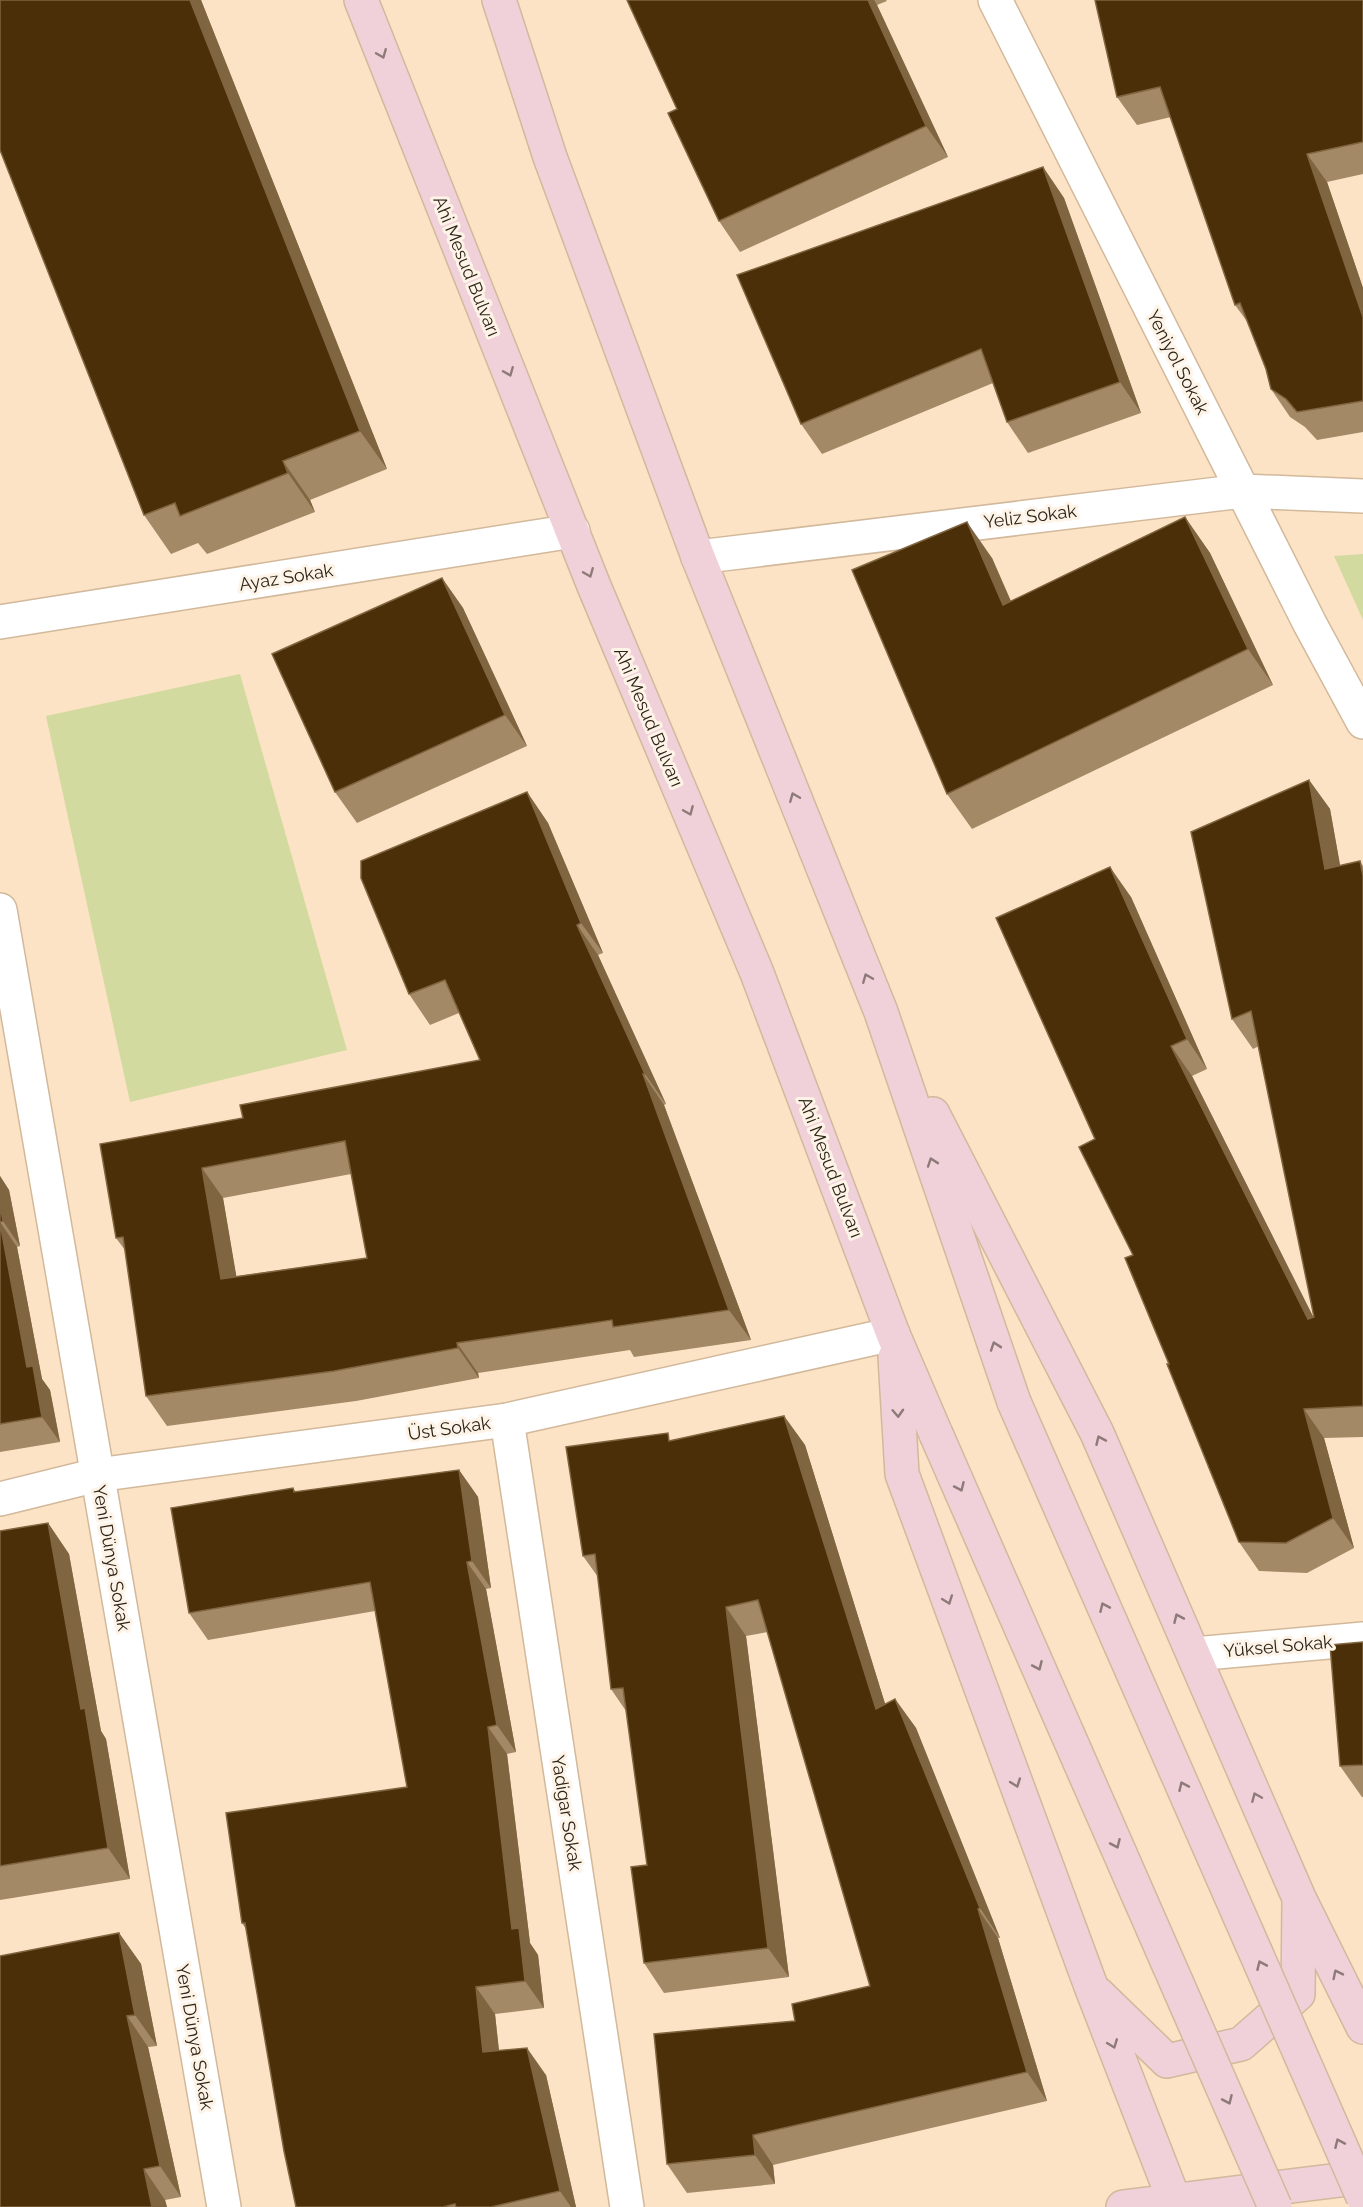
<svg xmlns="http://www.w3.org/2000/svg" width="1363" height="2207" viewBox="0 0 1363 2207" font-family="Raleway,sans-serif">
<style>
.green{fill:#d3da9f}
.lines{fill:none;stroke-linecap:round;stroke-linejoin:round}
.street-casing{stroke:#d2b99b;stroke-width:36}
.secondary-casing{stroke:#d2b99b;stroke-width:36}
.street{stroke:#fff;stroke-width:33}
.secondary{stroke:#f0d1da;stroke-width:33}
.secondary-bridge-casing{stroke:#d2b99b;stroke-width:36;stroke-linecap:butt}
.secondary-bridge{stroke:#f0d1da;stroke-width:33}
.wall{fill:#a48966;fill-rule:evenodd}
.shaded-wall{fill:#806541}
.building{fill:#4a2f08;stroke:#806541;stroke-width:1.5;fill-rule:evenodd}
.oneway{stroke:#8e7a78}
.labels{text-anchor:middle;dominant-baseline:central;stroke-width:6;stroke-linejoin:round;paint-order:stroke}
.street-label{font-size:18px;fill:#2c2317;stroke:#fef3e7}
</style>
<rect width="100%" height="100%" fill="#fde3c5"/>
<!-- green -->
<g class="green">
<path d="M1363,554V620L1334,556Z"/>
<path d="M240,674L347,1050L130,1102L46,716Z"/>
</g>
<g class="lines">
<defs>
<g id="street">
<path d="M995,0L1310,624L1363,722"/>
<path d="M698,557L1243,491L1363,496"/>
<path d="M0,622L573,531"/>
<path d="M0,910L224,2207"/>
<path d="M507,1420L627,2207"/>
<path d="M0,1499L97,1475L507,1420L893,1334"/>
<path d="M1194,1654L1363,1639"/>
</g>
<g id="secondary">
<path d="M361,0L594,586L757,973L893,1334L936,1434"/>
<path d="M499,0L550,157L698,557L881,1012L1014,1402"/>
<path d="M933,1114L1097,1433L1299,1898L1363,2027"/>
<path d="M895,1357L902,1474L1092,1989L1174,2200"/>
<path d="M1098,1994L1167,2061L1241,2044L1298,1994L1299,1903"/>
<path d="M1123,2207L1363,2177"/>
</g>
</defs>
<!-- street casing -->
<use href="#street" class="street-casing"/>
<!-- secondary casing -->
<use href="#secondary" class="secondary-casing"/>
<!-- street -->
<use href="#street" class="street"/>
<!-- secondary -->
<use href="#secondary" class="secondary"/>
<defs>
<g id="secondary-bridge">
<path d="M1014,1402L1363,2197"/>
<path d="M936,1434L1275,2207"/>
</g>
</defs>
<!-- secondary-bridge casing -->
<use href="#secondary-bridge" class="secondary-bridge-casing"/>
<!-- secondary-bridge -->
<use href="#secondary-bridge" class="secondary-bridge"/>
</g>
<!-- wall -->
<g class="wall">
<path d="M0,0H201L387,469L310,500L315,512L207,554L198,543L171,554L144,515Z"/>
<path d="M627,0H886L887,1L877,5L948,157L740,252L719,221L677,109Z"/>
<path d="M1363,0V174L1327,182L1363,288V432L1317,440L1305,427L1290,417L1271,389L1266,369L1249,324L1235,305L1171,117L1137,125L1117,97Z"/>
<path d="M1043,167L1064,198L1141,413L1028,453L1007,422L993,383L822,454L801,424Z"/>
<path d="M1185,517L1210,553L1273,685L972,829L947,794L992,558L1011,601Z"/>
<path d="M442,578L463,608L527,746L357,823L335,792Z"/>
<path d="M1309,780L1330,809L1340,866L1360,861L1363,866V1437L1324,1438L1354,1548L1307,1573L1259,1571L1239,1542L1169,1364L1095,1139L1131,897L1207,1069L1192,1076L1313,1317H1314L1259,1046L1253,1049L1232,1019Z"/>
<path d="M527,792L548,823L603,953L598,955L666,1104L664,1105L751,1340L634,1357L630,1350L478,1373L479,1378L356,1401L167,1426L146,1396L125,1250L116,1238L243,1118L480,1060L459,1013L430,1025L409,994ZM351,1174L367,1258L236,1276L223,1198Z"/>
<path d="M0,1176L9,1190L20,1246L17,1247L42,1379L50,1390L60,1442L0,1452Z"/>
<path d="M784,1416L805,1445L885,1704L895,1699L916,1728L1000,1938H998L1047,2101L773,2165L775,2184L687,2193L667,2164L795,2021L870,1986L768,1632L746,1636L789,1977L664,1993L644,1963L647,1865L626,1711L611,1689L598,1577L583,1556L673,1440Z"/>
<path d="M459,1470L478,1497L491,1588L486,1589L516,1752L507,1754L530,1943L538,1955L544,2008L495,2014L499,2051L546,2075L576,2207H296L246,1929L242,1923L407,1787L375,1611L208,1640L189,1613L293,1488L296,1492Z"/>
<path d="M48,1523L69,1554L101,1731L106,1739L130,1879L0,1900V1531Z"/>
<path d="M1363,1642V1797H1362L1340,1766Z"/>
<path d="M119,1933L141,1964L157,2046L148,2047L181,2197L165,2200L167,2207H0Z"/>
</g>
<!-- shaded-wall -->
<g class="shaded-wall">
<path d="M190,0H201L387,469L360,431Z"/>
<path d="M868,0H874L877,5L948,157L926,126Z"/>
<path d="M1307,154L1327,182L1363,288V317Z"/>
<path d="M1043,167L1064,198L1141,413L1120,382Z"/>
<path d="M283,461L310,500L315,512L288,473Z"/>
<path d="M1185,517L1210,553L1273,685L1248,649Z"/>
<path d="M967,522L992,558L1028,641L1003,605Z"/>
<path d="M442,578L463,608L527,746L505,715Z"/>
<path d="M1309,780L1330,809L1346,898L1325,869Z"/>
<path d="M527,792L548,823L603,953L581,923Z"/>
<path d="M1110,867L1131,897L1207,1069L1187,1039Z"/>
<path d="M577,925L598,955L666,1104L645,1074Z"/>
<path d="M1171,1046L1192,1076L1329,1348L1308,1319Z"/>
<path d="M643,1074L664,1105L751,1340L729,1310Z"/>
<path d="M202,1168L223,1198L242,1309L221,1279Z"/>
<path d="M0,1176L9,1190L20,1246L3,1221L0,1206Z"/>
<path d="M0,1222L17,1247L42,1379L50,1390L60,1442L42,1417L27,1367Z"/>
<path d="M457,1343L478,1373L479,1378L458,1348Z"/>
<path d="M1304,1409L1324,1438L1354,1548L1333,1518Z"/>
<path d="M784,1416L805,1445L896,1739L876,1709Z"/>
<path d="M459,1470L478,1497L491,1588L472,1561Z"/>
<path d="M48,1523L69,1554L101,1731L106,1739L130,1879L108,1848L81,1709Z"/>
<path d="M467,1562L486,1589L516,1752L497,1725Z"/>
<path d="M726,1607L746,1636L789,1977L768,1948Z"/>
<path d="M895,1699L916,1728L1000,1938L980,1908Z"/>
<path d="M488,1727L507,1754L530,1943L538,1955L544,2008L525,1981L512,1929Z"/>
<path d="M978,1909L998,1938L1047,2101L1027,2072Z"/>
<path d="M119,1933L141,1964L157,2046L135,2015Z"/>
<path d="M476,1987L495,2014L502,2079L483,2052Z"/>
<path d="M127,2016L148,2047L181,2197L160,2166Z"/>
<path d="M527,2048L546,2075L576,2207H571L560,2191Z"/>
<path d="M753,2135L773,2165L775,2184L755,2155Z"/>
<path d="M144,2169L165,2200L167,2207H152Z"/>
</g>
<!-- building -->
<g class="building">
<path d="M0,0H190L360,431L283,461L288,473L180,516L175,503L144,515L0,150Z"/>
<path d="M627,0H868L926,126L719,221L668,113L677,109Z"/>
<path d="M1095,0H1363V142L1307,154L1363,317V401L1297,412L1286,399L1271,389L1266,369L1240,303L1235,305L1160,87L1117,97Z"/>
<path d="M1043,167L1120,382L1007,422L981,349L801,424L737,275Z"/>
<path d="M1185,517L1248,649L947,794L852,570L967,522L1003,605Z"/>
<path d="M442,578L505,715L335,792L272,654Z"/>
<path d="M1309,780L1325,869L1360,861L1363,876V1406L1304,1409L1333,1518L1286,1543L1239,1542L1167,1364H1169L1125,1258L1133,1255L1079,1147L1095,1139L996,918L1110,867L1187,1039L1171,1046L1308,1319L1314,1317L1251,1011L1232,1019L1191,832Z"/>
<path d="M527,792L581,923L577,925L645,1074H643L729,1310L613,1327L612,1320L457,1343L458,1348L334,1371L146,1396L123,1237L116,1238L100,1144L243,1118L240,1105L480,1060L445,980L409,994L361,878V861ZM345,1141L367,1258L221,1279L202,1168Z"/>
<path d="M0,1206L3,1221L0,1222Z"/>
<path d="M0,1223L27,1367L33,1366L42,1417L0,1424Z"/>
<path d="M784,1416L876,1709L895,1699L980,1908L978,1909L1027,2072L753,2135L755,2155L667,2164L654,2034L795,2021L792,2004L870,1986L758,1600L726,1607L768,1948L644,1963L631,1867L647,1865L623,1688L611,1689L595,1554L583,1556L566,1447L668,1433L669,1441Z"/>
<path d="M459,1470L472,1561L467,1562L497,1725L488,1727L512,1929L519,1928L525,1981L476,1987L483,2052L527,2048L560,2191L491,2207H456L455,2204L443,2207H296L284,2151L245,1923H242L226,1813L407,1787L370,1582L189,1613L171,1508L293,1488L294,1492Z"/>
<path d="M48,1523L81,1709L85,1708L108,1848L0,1866V1531Z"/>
<path d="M1363,1642V1765L1340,1766L1330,1645Z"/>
<path d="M119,1933L135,2015L127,2016L160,2166L144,2169L152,2207H0V1956Z"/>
</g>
<!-- one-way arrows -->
<defs><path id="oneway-chevron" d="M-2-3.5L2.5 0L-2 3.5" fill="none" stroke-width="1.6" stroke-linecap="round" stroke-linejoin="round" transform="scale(1.5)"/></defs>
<g class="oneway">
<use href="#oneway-chevron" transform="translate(382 54) rotate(68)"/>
<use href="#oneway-chevron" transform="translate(509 372) rotate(68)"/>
<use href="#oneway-chevron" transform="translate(589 573) rotate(68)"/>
<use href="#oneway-chevron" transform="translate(794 797) rotate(-112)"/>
<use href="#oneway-chevron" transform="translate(689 811) rotate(67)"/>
<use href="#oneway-chevron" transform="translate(867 978) rotate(-112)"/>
<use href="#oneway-chevron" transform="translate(932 1162) rotate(-109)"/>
<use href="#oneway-chevron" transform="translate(995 1346) rotate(-109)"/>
<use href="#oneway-chevron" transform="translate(898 1413) rotate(87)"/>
<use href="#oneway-chevron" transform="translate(1100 1440) rotate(-114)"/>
<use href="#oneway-chevron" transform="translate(960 1487) rotate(66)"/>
<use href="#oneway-chevron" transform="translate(948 1600) rotate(70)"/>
<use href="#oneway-chevron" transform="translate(1104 1607) rotate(-114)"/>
<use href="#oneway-chevron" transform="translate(1178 1618) rotate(-114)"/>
<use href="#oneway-chevron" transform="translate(1038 1666) rotate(66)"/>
<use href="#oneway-chevron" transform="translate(1016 1783) rotate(70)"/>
<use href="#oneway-chevron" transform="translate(1183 1786) rotate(-114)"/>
<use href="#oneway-chevron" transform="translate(1256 1797) rotate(-113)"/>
<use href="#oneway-chevron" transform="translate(1116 1844) rotate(66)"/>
<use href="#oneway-chevron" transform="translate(1261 1965) rotate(-114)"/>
<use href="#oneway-chevron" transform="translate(1337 1974) rotate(-116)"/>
<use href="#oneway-chevron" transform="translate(1113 2044) rotate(69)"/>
<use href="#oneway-chevron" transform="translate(1228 2100) rotate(66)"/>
<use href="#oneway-chevron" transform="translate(1339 2143) rotate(-114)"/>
</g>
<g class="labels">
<!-- street labels -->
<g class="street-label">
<text transform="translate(467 266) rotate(68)">Ahi Mesud Bulvarı</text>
<text transform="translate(1178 362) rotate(63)">Yeniyol Sokak</text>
<text transform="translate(1030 516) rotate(-7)">Yeliz Sokak</text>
<text transform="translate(286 577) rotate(-9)">Ayaz Sokak</text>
<text transform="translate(649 717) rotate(67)">Ahi Mesud Bulvarı</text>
<text transform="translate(831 1167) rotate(69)">Ahi Mesud Bulvarı</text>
<text transform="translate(449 1428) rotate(-8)">Üst Sokak</text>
<text transform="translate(112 1558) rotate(80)">Yeni Dünya Sokak</text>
<text transform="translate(1278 1646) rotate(-5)">Yüksel Sokak</text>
<text transform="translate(567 1813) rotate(81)">Yadigar Sokak</text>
<text transform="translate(195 2037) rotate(80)">Yeni Dünya Sokak</text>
</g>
</g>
</svg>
